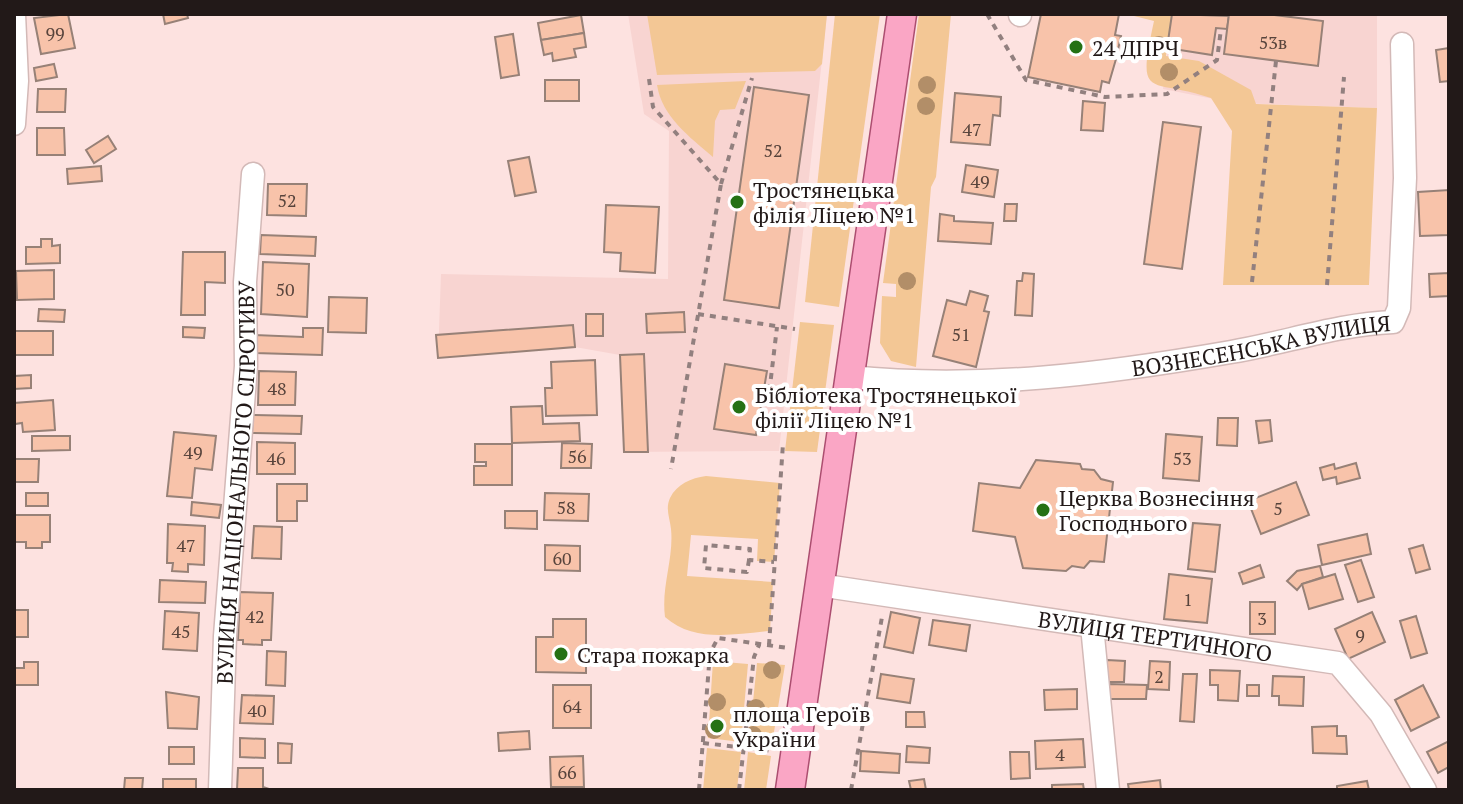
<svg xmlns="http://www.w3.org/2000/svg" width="1463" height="804" viewBox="0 0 1463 804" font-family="'PT Serif',serif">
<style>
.built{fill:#f8d4d1}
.green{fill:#f3c795}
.building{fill:#f8c3aa;stroke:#978177;stroke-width:2}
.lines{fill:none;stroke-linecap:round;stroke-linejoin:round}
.minor-casing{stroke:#d3b9b7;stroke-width:25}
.major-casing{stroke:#ac4e70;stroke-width:31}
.path{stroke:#92807f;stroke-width:4;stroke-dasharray:6 6;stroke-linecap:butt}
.minor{stroke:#fff;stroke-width:22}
.major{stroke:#faa6c5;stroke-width:28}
.tree{fill:#b28e68}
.poi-dot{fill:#257114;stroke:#fff;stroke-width:3}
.labels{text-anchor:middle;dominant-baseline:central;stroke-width:8;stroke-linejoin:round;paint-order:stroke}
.number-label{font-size:18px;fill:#58443c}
.poi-label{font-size:22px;fill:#221918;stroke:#fff;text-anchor:start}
.street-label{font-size:22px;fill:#221918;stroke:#fff}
</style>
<rect width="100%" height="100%" fill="#fde2e0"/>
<!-- built -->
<g class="built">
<path d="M628,14H827L779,451L624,452L620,355L575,347L438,358L441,274L668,279L669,131L644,114Z"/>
<path d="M1172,14H1377V108L1234,103L1163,89Z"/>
</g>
<!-- green -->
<g class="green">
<path d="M647,14H827L822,64L815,71L657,75Z"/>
<path d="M835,14H880L839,307L805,302Z"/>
<path d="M919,14H951L936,177L931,187L916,367L891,361L880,343L882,296L896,297V284L883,283Z"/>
<path d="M1126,14H1172L1166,56L1199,61L1251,90L1256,104L1377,108L1369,285H1223L1232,131L1211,98C1149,77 1136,103 1154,21Z"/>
<path d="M746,81L735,109L720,110L715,121L713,157C690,137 662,117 657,85Z"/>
<path d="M800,322L834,325L817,452L785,451Z"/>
<path d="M706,476L780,483L774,562L757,561L758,539L691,535L687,576L773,582L770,631C734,634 694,643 665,617C661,586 674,559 671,529C670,518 665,509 670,498C677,484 691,478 706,476Z"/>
<path d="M713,661L748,664L741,742L708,738Z"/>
<path d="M757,663L785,665L772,744L749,741Z"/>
<path d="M707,748L741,752L737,790H703Z"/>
<path d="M748,752L771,756L766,790H744Z"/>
</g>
<!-- building -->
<g class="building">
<path d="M68,14L75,48L41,54L34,18Z"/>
<path d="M163,14H187L188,18L165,24Z"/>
<path d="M1041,14H1126H1119L1115,35L1121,36L1116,59L1109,83L1102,81L1100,92L1028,77Z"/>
<path d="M1172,14L1229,16L1227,29L1216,28L1212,55L1167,48Z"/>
<path d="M1229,14H1267L1323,21L1318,66L1224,54Z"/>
<path d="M581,15L584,33L541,40L538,23Z"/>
<path d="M584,33L586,47L574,49L576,57L553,61L552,53L544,55L541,40Z"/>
<path d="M513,34L519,75L501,78L495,37Z"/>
<path d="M1449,48V81L1440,82L1436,50Z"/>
<path d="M54,64L57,77L36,81L34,68Z"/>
<rect x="545" y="80" width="34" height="21"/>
<path d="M754,87L809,95L779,308L724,300Z"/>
<path d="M38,89H66L65,112H37Z"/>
<path d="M955,93L1001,97L1000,116L993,115L990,145L951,142Z"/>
<path d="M1083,101L1105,103L1103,131L1081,130Z"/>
<path d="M1163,122L1201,127L1182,269L1144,264Z"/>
<path d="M37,128H64L65,155H37Z"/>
<path d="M108,136L116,149L94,163L86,150Z"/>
<path d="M529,157L536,192L515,196L508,161Z"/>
<path d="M966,165L998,170L994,197L962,192Z"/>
<path d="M101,166L102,181L68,184L67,169Z"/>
<path d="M268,184H307L306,216L267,215Z"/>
<path d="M1449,190V235L1420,236L1418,192Z"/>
<path d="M1005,204H1017L1016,221H1004Z"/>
<path d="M606,205L659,207L655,273L620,271L621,253L604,252Z"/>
<path d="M940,214L954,216V221L993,223L991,244L938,241Z"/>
<path d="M261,235L316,237L315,256L260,254Z"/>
<path d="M41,239H52V246L60,245V263L26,264V247H41Z"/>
<path d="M183,252H225V283L205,282V315H181Z"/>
<path d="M263,262L309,264L307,317L261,314Z"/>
<path d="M54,270V299L17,300L16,271Z"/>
<path d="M1023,273L1034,274L1032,316L1015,315L1017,281H1022Z"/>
<path d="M1449,273V296L1430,297L1429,274Z"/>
<path d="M970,291L988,296L984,311L989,312L976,367L933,356L947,300L966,305Z"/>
<path d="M329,297L367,298L366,333L328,332Z"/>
<path d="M39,309L65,310L64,322L38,321Z"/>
<path d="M684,312L685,332L647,333L646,314Z"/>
<rect x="586" y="314" width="17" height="22"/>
<path d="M573,325L575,347L438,358L436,335Z"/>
<path d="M183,327L205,328L204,338L183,337Z"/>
<path d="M303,328H323L322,355L255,353V335L303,337Z"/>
<rect x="14" y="331" width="39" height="24"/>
<path d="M644,354L648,452H624L620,355Z"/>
<path d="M595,360L597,415L546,416L545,388H552L551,362Z"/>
<path d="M725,364L767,371L756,435L714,429Z"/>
<path d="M259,371L296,372L295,405H258Z"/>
<path d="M31,375V388L14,389V376Z"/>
<path d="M53,400L55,430L23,432L22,423L15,424L14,403Z"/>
<path d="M542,406L543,424L579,423L580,441L512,443L511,407Z"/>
<path d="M253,415L302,416L301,434L252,433Z"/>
<path d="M1218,418H1238L1237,446L1217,445Z"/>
<path d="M1270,420L1272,441L1259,443L1256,421Z"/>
<path d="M174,432L216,436L212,470L195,468L192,498L167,496Z"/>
<path d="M1166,434L1202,437L1199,481L1163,478Z"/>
<path d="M32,436H70V450L32,451Z"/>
<path d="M257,442L295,443V474H257Z"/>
<path d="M562,443L592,444L591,468H561Z"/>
<path d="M475,444H512V485H474V466H486V462H475Z"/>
<path d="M14,459H39L38,482H14Z"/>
<path d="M1036,460L1080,464L1082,469L1094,470L1101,479L1113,482L1104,562L1090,561L1084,568L1072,566L1066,571L1023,568L1015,537L973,531L979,483L1020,488Z"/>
<path d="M1356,463L1360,478L1337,484L1336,477L1323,480L1320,468L1334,464L1335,469Z"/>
<path d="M1296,482L1309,515L1261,534L1248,501Z"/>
<path d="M277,484H307V501H297V521H277Z"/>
<rect x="26" y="493" width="22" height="13"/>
<path d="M545,493L589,494L588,521L544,520Z"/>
<path d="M192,502L221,505L219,518L191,515Z"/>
<path d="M505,511H537V529L505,528Z"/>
<path d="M14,515H50V542H42V548H26V542H14Z"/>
<path d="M1193,523L1220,525L1215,572L1188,569Z"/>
<path d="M168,524L205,526L204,565L188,564V572L172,571L173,563H167Z"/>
<path d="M254,526L282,527L281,559L252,558Z"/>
<path d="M1367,534L1371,554L1322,565L1318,545Z"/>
<path d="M545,545L580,546V571L545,570Z"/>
<path d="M1423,545L1430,569L1416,573L1409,549Z"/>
<path d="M1361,560L1374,597L1358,602L1345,565Z"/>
<path d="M1260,565L1264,577L1243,584L1239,573Z"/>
<path d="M1320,566L1323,577L1302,584L1297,590L1287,581L1297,571Z"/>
<path d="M1169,574L1212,579L1207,623L1164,619Z"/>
<path d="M1335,574L1343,599L1309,609L1302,584Z"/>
<path d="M160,580L206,582L205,603L159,602Z"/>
<path d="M240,592L273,593L271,640H262V645L243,644V640H238Z"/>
<rect x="1250" y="602" width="25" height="32"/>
<rect x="14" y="610" width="14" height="27"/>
<path d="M165,611L199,613L197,651L163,649Z"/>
<path d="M891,612L920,618L913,653L884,647Z"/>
<path d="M1372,612L1385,642L1348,659L1335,629Z"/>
<path d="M1416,616L1427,653L1411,658L1400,621Z"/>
<path d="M553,619H586V673L536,672V637H553Z"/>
<path d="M933,620L970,625L966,651L929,645Z"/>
<path d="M267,651L286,652L285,686L266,685Z"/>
<path d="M1107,660L1125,661L1124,682H1107Z"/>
<path d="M1150,661L1170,662L1169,690L1148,689Z"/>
<path d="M24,662H38V685H14V668H24Z"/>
<path d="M1210,670L1240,671L1238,701L1218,700V685H1210Z"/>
<path d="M881,674L914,679L910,703L877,698Z"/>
<path d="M1183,674H1197L1194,722L1180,721Z"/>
<path d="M1273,676L1304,677L1303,706L1279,705V696H1272Z"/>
<path d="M1107,684L1147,685L1146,699H1107Z"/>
<rect x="553" y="685" width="38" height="43"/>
<rect x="1247" y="685" width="12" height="11"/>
<path d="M1423,685L1439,717L1411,731L1395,700Z"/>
<path d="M1077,689V709L1045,710L1044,690Z"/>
<path d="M166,692L199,697L197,729L168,728Z"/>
<path d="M242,695L274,696L273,724L240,723Z"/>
<path d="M906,712H924L925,727H906Z"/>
<path d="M1337,726V736H1346L1347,754L1313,753L1312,727Z"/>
<path d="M529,731L530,749L499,751L498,733Z"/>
<path d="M240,738L265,739V758L240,757Z"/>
<path d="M1083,739L1085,767L1036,769L1035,741Z"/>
<path d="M1449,741V767L1438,773L1427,752Z"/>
<path d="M278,743L292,744L291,763H278Z"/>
<path d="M907,746L930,748L929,763L906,762Z"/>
<rect x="169" y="747" width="25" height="17"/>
<path d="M861,751L900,754L899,773L860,771Z"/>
<path d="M1010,752H1029L1030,778L1011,779Z"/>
<path d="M583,756L584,787H551L550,757Z"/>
<path d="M238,768H263V787L272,790H237Z"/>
<path d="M125,778H143L142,790H124Z"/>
<rect x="163" y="779" width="33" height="11"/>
<path d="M924,779L926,790H911L909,781Z"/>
<path d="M1160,780L1161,790H1129L1128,784Z"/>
<path d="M1367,781L1369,790H1337V786Z"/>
<path d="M1083,784L1084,790H1052V785Z"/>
</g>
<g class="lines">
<defs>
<g id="minor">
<path d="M1020,15V14"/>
<path d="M14,124L17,81L14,14"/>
<path id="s1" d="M850,377C980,390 1104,374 1231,352C1285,343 1338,324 1393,322L1399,308L1405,178L1402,44"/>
<path id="s2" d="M819,585L1338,663L1381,714L1425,790"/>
<path d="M1092,626L1108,790"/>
<path id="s3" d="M220,790L225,636L246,366L245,282L253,174"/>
</g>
<path id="major" d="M790,790L902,14"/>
</defs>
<!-- minor casing -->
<use href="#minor" class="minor-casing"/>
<!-- major casing -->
<use href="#major" class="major-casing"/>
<!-- path -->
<g class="path">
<path d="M987,14L1026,80L1105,97L1167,94L1217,60L1221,29"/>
<path d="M649,79L653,107L721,184L671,469"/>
<path d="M721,184L752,78"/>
<path d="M1252,282L1276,61"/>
<path d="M1327,285L1344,77"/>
<path d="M698,314L795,329"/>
<path d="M765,386H770L777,327"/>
<path d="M749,560L747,572L704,568L706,545L750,549L749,560L774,562"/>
<path d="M769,645L783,444"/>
<path d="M703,743L772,751"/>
<path d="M699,790L710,653L718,638L788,648"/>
<path d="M739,790L754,657L759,645"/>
<path d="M851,790L882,617"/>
</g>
<!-- minor -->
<use href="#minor" class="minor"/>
<!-- major -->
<use href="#major" class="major"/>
</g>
<!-- trees -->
<g class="tree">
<circle cx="1159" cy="45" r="9"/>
<circle cx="1169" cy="72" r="9"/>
<circle cx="927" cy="85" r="9"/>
<circle cx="926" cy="106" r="9"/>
<circle cx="907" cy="281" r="9"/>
<circle cx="772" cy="670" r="9"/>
<circle cx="717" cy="702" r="9"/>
<circle cx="756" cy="708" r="9"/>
<circle cx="714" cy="730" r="9"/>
<circle cx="753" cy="735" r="9"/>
</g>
<!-- markers -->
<g class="poi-dot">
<circle cx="1076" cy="47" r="8"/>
<circle cx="737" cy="202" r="8"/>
<circle cx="739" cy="407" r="8"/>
<circle cx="1043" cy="510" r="8"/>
<circle cx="561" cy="654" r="8"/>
<circle cx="717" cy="726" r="8"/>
</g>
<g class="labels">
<!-- number labels -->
<g class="number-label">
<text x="55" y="33">99</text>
<text x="1273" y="42">53в</text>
<text x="972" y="129">47</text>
<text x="773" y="150">52</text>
<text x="980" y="181">49</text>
<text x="287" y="200">52</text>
<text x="285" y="289">50</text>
<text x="961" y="334">51</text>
<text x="277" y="388">48</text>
<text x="193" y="452">49</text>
<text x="577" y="456">56</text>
<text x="276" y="458">46</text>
<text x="1182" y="458">53</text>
<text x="566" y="507">58</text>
<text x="1278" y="508">5</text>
<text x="186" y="545">47</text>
<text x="562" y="558">60</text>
<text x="1188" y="599">1</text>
<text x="255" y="616">42</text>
<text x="1262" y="618">3</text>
<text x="181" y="631">45</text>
<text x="1360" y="635">9</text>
<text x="1159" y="676">2</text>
<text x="572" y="706">64</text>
<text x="257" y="710">40</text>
<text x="1060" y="754">4</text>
<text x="567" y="772">66</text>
</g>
<!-- poi labels -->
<g class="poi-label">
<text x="1092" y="47">24 ДПРЧ</text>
<text x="753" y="189">Тростянецька<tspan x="753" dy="25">філія Ліцею №1</tspan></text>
<text x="755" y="394">Бібліотека Тростянецької<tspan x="755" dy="25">філії Ліцею №1</tspan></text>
<text x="1059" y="497">Церква Вознесіння<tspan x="1059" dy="25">Господнього</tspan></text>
<text x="577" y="654">Стара пожарка</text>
<text x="733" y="713">площа Героїв<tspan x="733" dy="25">України</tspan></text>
</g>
<!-- street labels -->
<g class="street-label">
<text stroke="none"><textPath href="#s1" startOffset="414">ВОЗНЕСЕНСЬКА ВУЛИЦЯ</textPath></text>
<text stroke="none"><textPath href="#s3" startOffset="308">ВУЛИЦЯ НАЦІОНАЛЬНОГО СПРОТИВУ</textPath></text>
<text stroke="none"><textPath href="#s2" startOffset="340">ВУЛИЦЯ ТЕРТИЧНОГО</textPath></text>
</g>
</g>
<!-- border -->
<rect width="1463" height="804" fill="none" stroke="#221918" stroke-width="32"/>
</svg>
